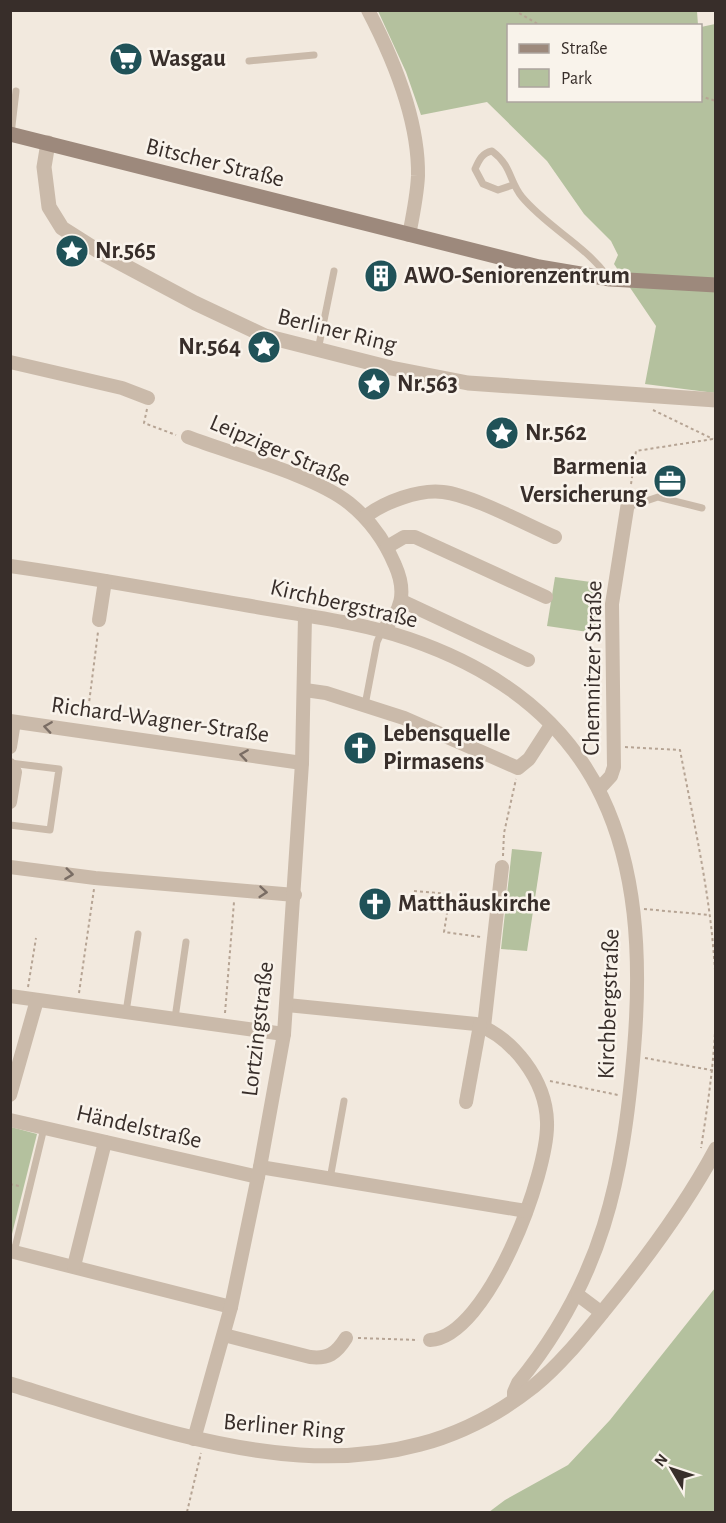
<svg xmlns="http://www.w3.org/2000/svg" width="726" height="1523" viewBox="0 0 726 1523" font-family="'Alegreya Sans',sans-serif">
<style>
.green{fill:#b4c19e}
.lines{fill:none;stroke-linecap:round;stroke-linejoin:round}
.path{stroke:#b6a494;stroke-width:2;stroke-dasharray:3 3;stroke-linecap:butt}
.service{stroke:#cabaaa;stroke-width:7}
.minor{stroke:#cabaaa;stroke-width:14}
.tertiary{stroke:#cabaaa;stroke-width:15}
.secondary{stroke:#9d897c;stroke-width:15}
.oneway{stroke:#7a6d64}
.labels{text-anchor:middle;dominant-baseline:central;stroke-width:5;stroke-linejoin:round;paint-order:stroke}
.poi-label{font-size:24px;font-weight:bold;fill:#382e2a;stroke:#f9f3eb;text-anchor:start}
.street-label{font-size:24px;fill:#382e2a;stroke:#f9f3eb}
</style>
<rect width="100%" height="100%" fill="#f2e9de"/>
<!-- green -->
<g class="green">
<path d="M378,11H697L698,25L508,26V100H700L701,27L715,24V393L645,384L656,326L614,264L618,255L611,241L584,214L547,161L487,102L421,115L406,72Z"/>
<path d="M555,577L598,583L595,633L547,626Z"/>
<path d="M512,849L542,852L527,951L501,949Z"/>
<path d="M11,1127L37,1134L11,1238L10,1129Z"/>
<path d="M715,1288V1512H489L505,1500L568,1465L610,1420Z"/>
</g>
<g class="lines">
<!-- path -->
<g class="path">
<path d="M514,10L541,26"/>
<path d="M700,96L716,101"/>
<path d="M147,409L144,423L176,435"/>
<path d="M653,410L713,439"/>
<path d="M631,484L636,451L713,439"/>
<path d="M87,719L98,632"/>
<path d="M625,747L680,750C693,819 709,888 714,957C720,1022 711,1085 701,1148"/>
<path d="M503,856L504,833L516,779"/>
<path d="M414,891L450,894L444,932L481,937"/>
<path d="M644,909L710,915"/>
<path d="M28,987L36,938"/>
<path d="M79,993L94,889"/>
<path d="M225,1013L234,902"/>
<path d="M645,1058L716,1071"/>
<path d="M550,1081L618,1095"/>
<path d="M10,1184L19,1186"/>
<path d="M358,1338L418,1340"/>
<path d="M187,1512L201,1453"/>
</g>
<!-- service -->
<g class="service">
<path d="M249,61L314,55"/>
<path d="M11,134L16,91"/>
<path d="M513,185L498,190L483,184L475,169C479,160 482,153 492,151C512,166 509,181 522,197C548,228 584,244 608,277"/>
<path d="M318,350L334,271"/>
<path d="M628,507L658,497L702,508"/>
<path d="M365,705L377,642L382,631"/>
<path d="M10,763L59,769L50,830L10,825"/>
<path d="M126,1012L138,934"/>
<path d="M175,1018L186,942"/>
<path d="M330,1179L344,1101"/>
<path d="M14,1252L44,1128"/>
</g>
<!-- minor -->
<g class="minor">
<path d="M368,10C393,58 419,121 418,176C417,196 413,215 409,235"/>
<path d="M10,362L122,388L148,398"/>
<path d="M188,437C232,454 314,475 349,503C370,520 385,541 395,565C407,592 402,611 382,631"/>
<path d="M365,517C384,502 419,489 443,492C472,495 527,525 555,537"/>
<path d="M387,547L404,537H415L546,597"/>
<path d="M10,566C89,577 167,592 245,605C299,615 356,621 409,639C608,707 650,856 634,1049C623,1179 603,1279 518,1383L514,1392V1400"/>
<path d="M402,601L528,660"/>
<path d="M99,620L105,581"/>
<path d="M305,690L326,693L404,718L518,768L529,759L551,725"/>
<path d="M10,721L302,763"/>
<path d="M10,747L14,722"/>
<path d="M10,765L15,772L10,802"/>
<path d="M599,789L611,776L614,767L612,604L629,496"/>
<path d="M10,867L95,878L295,895"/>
<path d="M10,996L284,1034"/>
<path d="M287,1005L476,1024C513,1038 546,1080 547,1122C549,1172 488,1337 430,1340"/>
<path d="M484,1027L502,867"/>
<path d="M10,1095L37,1000"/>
<path d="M466,1102L480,1025"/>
<path d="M10,1120L258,1177"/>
<path d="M260,1167L526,1211"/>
<path d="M10,1251L231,1307"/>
<path d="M74,1266L105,1142"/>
<path d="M578,1295L602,1313"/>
<path d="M224,1335L310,1357C328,1359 336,1354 346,1338"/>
<path d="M194,1439L231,1307L260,1167L284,1034L302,763L305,616"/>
</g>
<!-- tertiary -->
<g class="tertiary">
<path d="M48,143L44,167L49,207L62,228L103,254L195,303L265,336L391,368L468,383L716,400"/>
<path d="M10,1384C183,1437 373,1514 534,1386C561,1364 583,1336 605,1309C646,1259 685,1207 716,1149"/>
</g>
<!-- secondary -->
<path class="secondary" d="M10,134L539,267L610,279L716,285"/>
</g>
<!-- one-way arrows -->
<defs><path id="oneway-chevron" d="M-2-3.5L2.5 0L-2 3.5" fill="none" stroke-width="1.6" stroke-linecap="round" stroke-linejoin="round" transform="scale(1.5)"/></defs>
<g class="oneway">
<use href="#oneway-chevron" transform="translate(48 727) rotate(-172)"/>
<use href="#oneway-chevron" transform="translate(244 755) rotate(-172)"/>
<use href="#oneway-chevron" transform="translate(69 874) rotate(7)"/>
<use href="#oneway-chevron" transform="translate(263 892) rotate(5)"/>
</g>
<!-- icons -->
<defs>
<symbol id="supermarket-disc" viewBox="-11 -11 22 22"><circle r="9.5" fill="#205258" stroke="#f9f3eb"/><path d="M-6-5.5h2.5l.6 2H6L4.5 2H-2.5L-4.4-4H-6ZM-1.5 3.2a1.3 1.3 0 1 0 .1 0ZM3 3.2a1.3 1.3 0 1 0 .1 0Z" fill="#fff"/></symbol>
<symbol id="sight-disc" viewBox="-11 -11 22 22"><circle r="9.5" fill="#205258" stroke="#f9f3eb"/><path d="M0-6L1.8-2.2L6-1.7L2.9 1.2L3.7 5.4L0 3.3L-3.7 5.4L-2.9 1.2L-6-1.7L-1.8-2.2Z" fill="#fff"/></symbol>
<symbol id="building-disc" viewBox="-11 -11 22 22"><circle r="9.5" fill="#205258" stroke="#f9f3eb"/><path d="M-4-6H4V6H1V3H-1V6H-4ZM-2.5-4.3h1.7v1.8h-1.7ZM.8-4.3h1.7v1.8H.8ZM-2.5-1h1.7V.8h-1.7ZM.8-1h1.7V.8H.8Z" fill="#fff"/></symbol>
<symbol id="office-disc" viewBox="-11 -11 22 22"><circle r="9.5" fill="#205258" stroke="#f9f3eb"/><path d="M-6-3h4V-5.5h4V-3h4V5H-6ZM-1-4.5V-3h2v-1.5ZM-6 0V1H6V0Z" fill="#fff"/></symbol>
<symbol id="church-disc" viewBox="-11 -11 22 22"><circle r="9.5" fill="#205258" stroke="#f9f3eb"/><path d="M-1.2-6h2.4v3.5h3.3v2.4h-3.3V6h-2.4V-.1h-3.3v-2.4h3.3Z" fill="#fff"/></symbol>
</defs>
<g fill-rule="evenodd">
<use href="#supermarket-disc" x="107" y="40" width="38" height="38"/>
<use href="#sight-disc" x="53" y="232" width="38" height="38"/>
<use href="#building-disc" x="362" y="257" width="38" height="38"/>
<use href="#sight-disc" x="245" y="328" width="38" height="38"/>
<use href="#sight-disc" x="355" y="365" width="38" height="38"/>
<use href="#sight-disc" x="483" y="414" width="38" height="38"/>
<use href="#office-disc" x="651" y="462" width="38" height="38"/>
<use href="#church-disc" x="341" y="729" width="38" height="38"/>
<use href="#church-disc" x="356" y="885" width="38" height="38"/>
</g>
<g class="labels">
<!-- poi labels -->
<g class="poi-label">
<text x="149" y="59">Wasgau</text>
<text x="95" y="251">Nr.565</text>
<text x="404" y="276">AWO-Seniorenzentrum</text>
<text x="241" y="347" text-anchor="end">Nr.564</text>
<text x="397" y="384">Nr.563</text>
<text x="525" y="433">Nr.562</text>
<text x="647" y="467" text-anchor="end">Barmenia<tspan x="647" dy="28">Versicherung</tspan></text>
<text x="383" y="734">Lebensquelle<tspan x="383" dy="28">Pirmasens</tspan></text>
<text x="398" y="904">Matthäuskirche</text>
</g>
<!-- street labels -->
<g class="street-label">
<text transform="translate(215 163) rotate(14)">Bitscher Straße</text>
<text transform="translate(337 331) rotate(14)">Berliner Ring</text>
<text transform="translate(280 451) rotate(23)">Leipziger Straße</text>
<text transform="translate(344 604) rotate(13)">Kirchbergstraße</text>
<text transform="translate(593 668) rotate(-89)">Chemnitzer Straße</text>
<text transform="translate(160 720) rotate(8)">Richard-Wagner-Straße</text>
<text transform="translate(609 1004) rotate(-88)">Kirchbergstraße</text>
<text transform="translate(258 1029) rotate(-83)">Lortzingstraße</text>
<text transform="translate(139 1127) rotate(13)">Händelstraße</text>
<text transform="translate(284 1427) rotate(5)">Berliner Ring</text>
</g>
</g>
<!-- border -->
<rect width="726" height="1523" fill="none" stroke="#382e2a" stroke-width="24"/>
<!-- legend -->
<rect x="507" y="24" width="195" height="78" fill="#f9f3eb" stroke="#aca49e" stroke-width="1.5"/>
<rect x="519" y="44" width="30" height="9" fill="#9d897c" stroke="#aca49e" stroke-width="1.5"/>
<text x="561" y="54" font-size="18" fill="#382e2a">Straße</text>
<rect x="519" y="69" width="30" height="18" fill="#b4c19e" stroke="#aca49e" stroke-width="1.5"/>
<text x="561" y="84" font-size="18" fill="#382e2a">Park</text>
<!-- north arrow -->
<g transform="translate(672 1469) rotate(309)" stroke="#f9f3eb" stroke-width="4.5" paint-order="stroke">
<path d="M0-4.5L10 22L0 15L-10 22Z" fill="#382e2a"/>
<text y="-9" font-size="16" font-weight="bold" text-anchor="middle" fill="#382e2a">N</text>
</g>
</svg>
